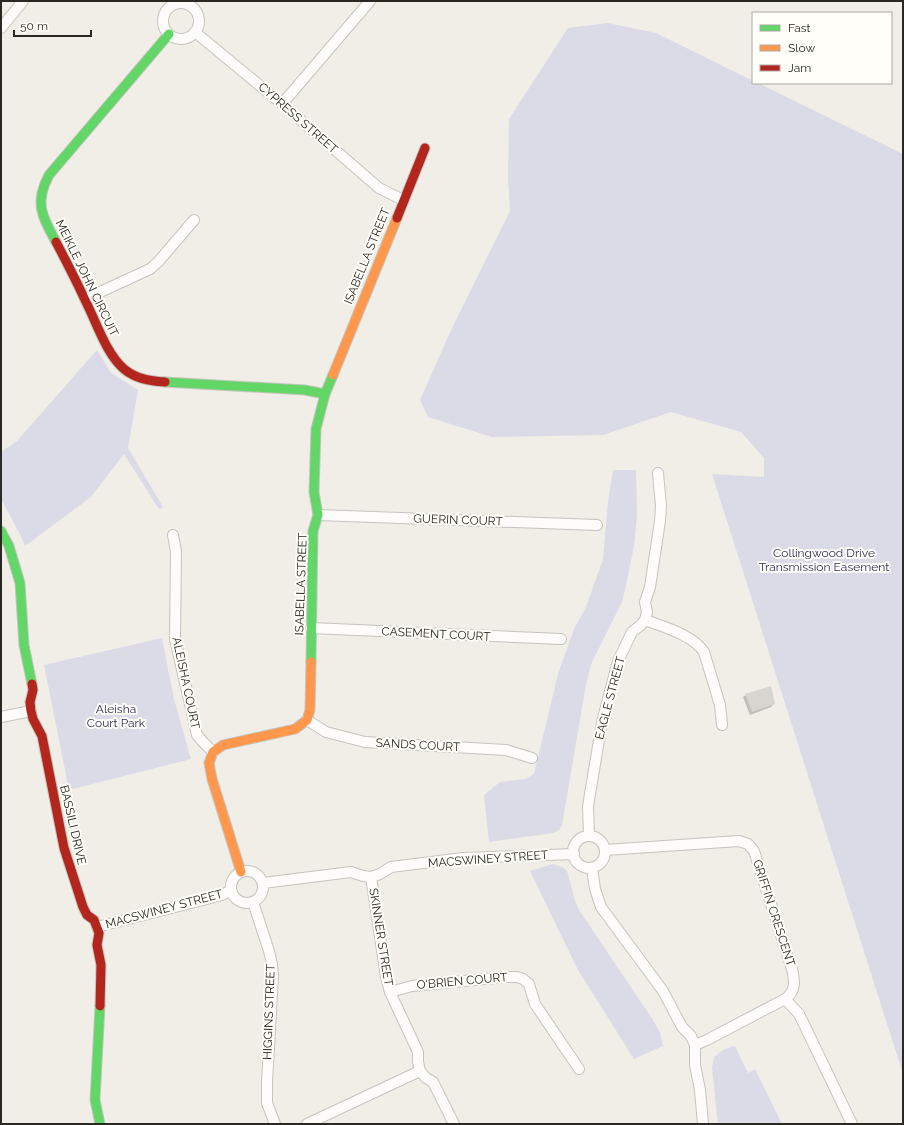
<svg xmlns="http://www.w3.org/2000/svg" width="904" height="1125" viewBox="0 0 904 1125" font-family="Raleway,sans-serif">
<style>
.green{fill:#dbdbe8}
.shadow{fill:#0003}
.building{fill:#d6d5cf}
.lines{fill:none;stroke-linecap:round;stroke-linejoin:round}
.street-casing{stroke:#c5c4be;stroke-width:12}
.fast-casing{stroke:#c5c4be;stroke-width:11}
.slow-casing{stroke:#c5c4be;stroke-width:11}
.jam-casing{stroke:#c5c4be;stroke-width:11}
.street{stroke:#fdfcfb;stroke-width:10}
.fast{stroke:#63d668;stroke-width:9}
.slow{stroke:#ff974d;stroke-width:9}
.jam{stroke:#b3261e;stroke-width:9}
.labels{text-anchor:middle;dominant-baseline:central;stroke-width:4;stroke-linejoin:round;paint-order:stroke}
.street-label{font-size:12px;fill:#292823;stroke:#fffef8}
.park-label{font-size:12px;fill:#302d58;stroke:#fffef8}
</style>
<rect width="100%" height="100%" fill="#f0eee6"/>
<!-- green -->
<g class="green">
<path d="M608,23L656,33L753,81V83H758L903,154V1074L712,474L764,477V458L741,432L671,412L603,435L492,437L428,417L420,400L452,328L510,211L508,178L509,119L568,28Z"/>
<path d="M97,350L111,373L138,390L128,448L163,507L159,509L124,454L91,497L25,546L21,536L1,499V452L17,441Z"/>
<path d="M613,470H636L637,516L634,546L625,590L622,602L592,662L586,684L562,825L559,830L554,833L489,842L484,795L500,782L525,779L534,774L558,674L574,629L586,607L603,559L608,502Z"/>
<path d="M162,638L174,699L191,759L69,790L44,665Z"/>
<path d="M553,864L562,867L567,871L575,901L579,910L653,1020L660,1033L663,1046L634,1059L578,970L530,871Z"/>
<path d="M735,1046L748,1073L755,1069L782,1124H718L712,1068L714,1057L725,1049Z"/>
</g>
<!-- shadow -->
<path class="shadow" d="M746,695L774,704L771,707L750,715L743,697Z"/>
<!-- building -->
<path class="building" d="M771,686L775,704L752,712L745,694Z"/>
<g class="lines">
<defs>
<g id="street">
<circle cx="181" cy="21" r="18"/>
<path d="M1,28L23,1"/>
<path d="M195,32L282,104L379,188L403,200"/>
<path d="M282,104L370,1"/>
<path d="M85,299L150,269L158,262L194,220"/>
<path d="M318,515L597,525"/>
<path d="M173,535L176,552L175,639L197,735L204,743L213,752"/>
<path d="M645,620C664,627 693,635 704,652L720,705L722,725"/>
<path d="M311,628L561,639"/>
<path d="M1,717L31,711"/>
<path d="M307,720L326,732L365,742L506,750L532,758"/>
<path d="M589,836L588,806L602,722L618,661L632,632L641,625L645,620L647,612L645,602L650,587L660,521L661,506L658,473"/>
<circle cx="589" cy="852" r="16"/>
<path d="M605,850L739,841L748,844L754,851L792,969C795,982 796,991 785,999L707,1040L695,1045"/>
<path d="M592,868L595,889L601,907L663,991L682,1027L691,1036L695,1045V1065L700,1090L703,1124"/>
<circle cx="247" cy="887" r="16"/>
<path d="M371,877L386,977L390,992L418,1052V1062L420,1071L426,1078L433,1082L454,1124"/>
<path d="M263,883L351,872L363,876L371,877L380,874L391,867L463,858L574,854"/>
<path d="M253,902L269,951L272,964L273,976L267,1082V1103L275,1124"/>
<path d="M97,927L222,895L231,890"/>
<path d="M390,992L412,986L505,977H517L523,979L529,984L535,1004L579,1069"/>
<path d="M785,999L799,1014L852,1124"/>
<path d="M307,1124L420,1071"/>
</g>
<g id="fast">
<path d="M56,242C42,216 34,203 49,175L169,34"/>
<path d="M165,382L305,390L325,394"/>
<path d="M1,531L9,546L20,583L24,645L32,684"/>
<path d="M311,662L313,531L318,515L314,492L316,429L325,394L333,375"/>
<path d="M100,1124L95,1100L100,1006"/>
</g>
<g id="slow">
<path d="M333,375L397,218"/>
<path d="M241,872L212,779L209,763L213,752L223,745L295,729L307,720L310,710L311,662"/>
</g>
<g id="jam">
<path d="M397,218L425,148"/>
<path d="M56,242C66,261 76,280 85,300C96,321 106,354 124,369C136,379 150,381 165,382"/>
<path d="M32,684L33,690L30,702L31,711L33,719L42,736L64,848L83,907L87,915L94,920L99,933L97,945L101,965L100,1006"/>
</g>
</defs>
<!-- street casing -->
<use href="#street" class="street-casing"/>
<!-- fast casing -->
<use href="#fast" class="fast-casing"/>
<!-- slow casing -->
<use href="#slow" class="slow-casing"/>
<!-- jam casing -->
<use href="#jam" class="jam-casing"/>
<!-- street -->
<use href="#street" class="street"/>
<!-- fast -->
<use href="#fast" class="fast"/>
<!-- slow -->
<use href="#slow" class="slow"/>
<!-- jam -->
<use href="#jam" class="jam"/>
</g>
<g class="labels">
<!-- street labels -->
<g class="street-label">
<text transform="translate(298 118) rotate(41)">CYPRESS STREET</text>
<text transform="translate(367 256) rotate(-68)">ISABELLA STREET</text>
<text transform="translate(87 278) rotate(64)">MEIKLE JOHN CIRCUIT</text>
<text transform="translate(458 520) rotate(2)">GUERIN COURT</text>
<text transform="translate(301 584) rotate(-88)">ISABELLA STREET</text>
<text transform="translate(436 634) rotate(3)">CASEMENT COURT</text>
<text transform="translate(186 683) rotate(78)">ALEISHA COURT</text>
<text transform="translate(610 698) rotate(-75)">EAGLE STREET</text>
<text transform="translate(418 745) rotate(3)">SANDS COURT</text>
<text transform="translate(73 825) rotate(77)">BASSILI DRIVE</text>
<text transform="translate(488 859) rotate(-4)">MACSWINEY STREET</text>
<text transform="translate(164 909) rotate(-15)">MACSWINEY STREET</text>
<text transform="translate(774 913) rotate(72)">GRIFFIN CRESCENT</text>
<text transform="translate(381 937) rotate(81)">SKINNER STREET</text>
<text transform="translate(462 981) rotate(-5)">O'BRIEN COURT</text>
<text transform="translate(269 1012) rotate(-88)">HIGGINS STREET</text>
</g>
<!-- park labels -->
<g class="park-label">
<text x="824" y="553">Collingwood Drive<tspan x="824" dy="14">Transmission Easement</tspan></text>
<text x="116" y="709">Aleisha<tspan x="116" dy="14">Court Park</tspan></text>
</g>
</g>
<!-- border -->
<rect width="904" height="1125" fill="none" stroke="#292823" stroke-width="4"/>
<!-- legend -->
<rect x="752" y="12" width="140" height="72" fill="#fffef8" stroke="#a9a8a3"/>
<rect x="760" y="25" width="20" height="6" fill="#63d668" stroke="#a9a8a3"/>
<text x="788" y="32" font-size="12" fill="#292823">Fast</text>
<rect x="760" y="45" width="20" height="6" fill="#ff974d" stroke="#a9a8a3"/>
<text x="788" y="52" font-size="12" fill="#292823">Slow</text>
<rect x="760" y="65" width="20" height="6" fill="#b3261e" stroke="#a9a8a3"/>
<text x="788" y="72" font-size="12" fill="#292823">Jam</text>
<!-- scale -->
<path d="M14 30v6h77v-6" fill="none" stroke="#292823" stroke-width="2"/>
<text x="20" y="30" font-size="12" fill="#292823" stroke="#fffef8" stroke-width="3" paint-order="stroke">50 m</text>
</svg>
